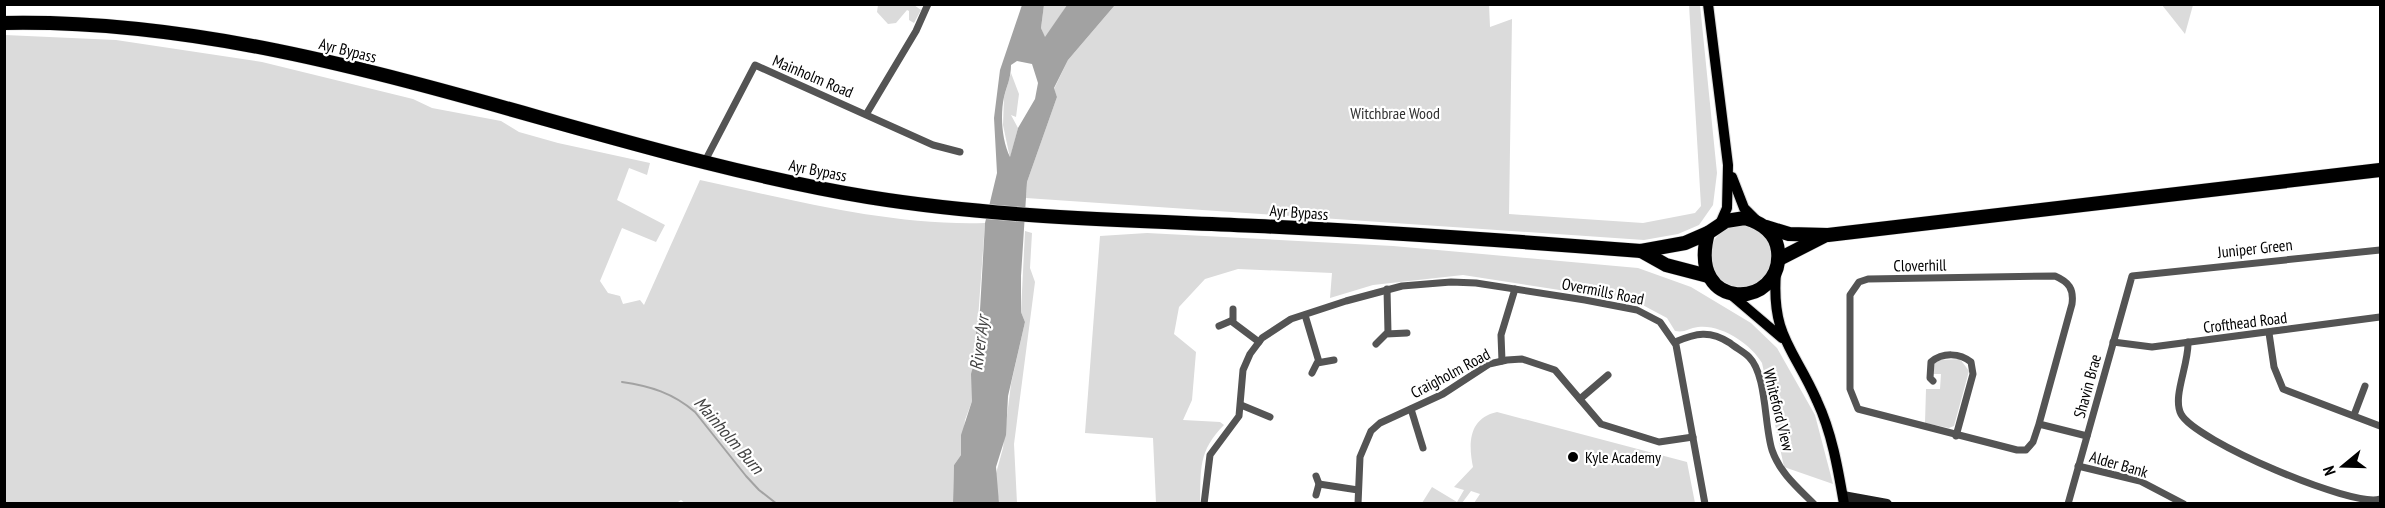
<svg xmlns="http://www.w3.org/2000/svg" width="2385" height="508" viewBox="0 0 2385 508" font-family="'PT Sans Narrow',sans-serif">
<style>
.green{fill:#dbdbdb}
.water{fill:#a2a2a2;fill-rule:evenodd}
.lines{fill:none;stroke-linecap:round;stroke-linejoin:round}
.stream{stroke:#a2a2a2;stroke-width:2}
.primary-casing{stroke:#dbdbdb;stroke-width:12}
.highway-casing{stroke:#dbdbdb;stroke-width:15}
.street{stroke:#545454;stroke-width:7}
.secondary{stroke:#212121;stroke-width:10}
.primary{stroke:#000;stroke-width:10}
.highway{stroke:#000;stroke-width:14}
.poi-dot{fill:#000;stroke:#fff;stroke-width:2}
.labels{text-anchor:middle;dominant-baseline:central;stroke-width:4.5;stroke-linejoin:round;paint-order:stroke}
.street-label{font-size:16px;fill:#000;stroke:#fff}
.park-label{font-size:16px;fill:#323232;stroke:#fff}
.poi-label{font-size:16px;fill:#000;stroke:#fff;text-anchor:start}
.water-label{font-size:18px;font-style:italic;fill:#434343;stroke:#fff}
</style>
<rect width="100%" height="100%" fill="#fff"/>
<!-- green -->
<g class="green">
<path d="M1489,4L1490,27L1512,19L1509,214L1643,223L1695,213L1701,206L1689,5H1700L1717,173L1713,205L1699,225L1678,234L1644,240L1026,198L1027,182L1057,97L1054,89L1068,60L1115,5Z"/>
<path d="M878,5H914L921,10L914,23L909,20V11L907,10L896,23L888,24L877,12Z"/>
<path d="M1044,5H1067L1045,39L1041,28Z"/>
<path d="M2162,5H2193L2185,34Z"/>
<path d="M5,35L116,40L262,62L413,99L432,108L501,121L519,132L558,143L650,163L647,175L629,168L617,200L665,225L656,242L622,228L600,281L608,293L620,296L623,304L640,300L644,305L700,180C792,200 890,226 985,223L972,401L965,420L961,455L954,465L953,503L686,504L681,500L675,504H5Z"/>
<path d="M1011,73L1019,94L1016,117L1011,115L1018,128L1010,158L1003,125L1004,97Z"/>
<circle cx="1741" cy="256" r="31"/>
<path d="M1025,231L1032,233L1030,268L1035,282L1014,444L1017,503H999L995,477L1003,448L1011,384L1025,322L1021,312Z"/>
<path d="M1147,233L1393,246L1638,268L1691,287L1751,323L1777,348L1815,415L1833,484L1784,467L1762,363C1751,344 1721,324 1698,327C1689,328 1685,333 1675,331L1667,318L1637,302L1463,275L1373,285L1330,298L1332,273L1238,269L1205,279L1179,307L1174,334L1196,352L1192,400L1183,420L1220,422L1224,425C1198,451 1201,469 1200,503H1156L1153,438L1085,433L1100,236Z"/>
<path d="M1960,359L1969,371L1954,426L1949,428L1925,423L1926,389H1940L1941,374H1933L1934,364L1939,360Z"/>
<path d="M1497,412L1687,462L1695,503H1474L1480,494L1471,491L1462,503H1422L1432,487L1457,502L1464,490L1454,487L1473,467C1468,443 1469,418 1497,412Z"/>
</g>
<!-- water -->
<path class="water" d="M1022,5H1044L1041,28L1045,37L1067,5H1115L1068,60L1054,88L1057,97L1027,182L1021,276V312L1025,322L1008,396L1006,435L996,467L999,503H953L954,465L961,455V435L972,401L971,374L976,356V327L980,310L985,223L997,173L994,118L1000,70ZM1017,61L1032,64L1038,83L1035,99L1018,128L1010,157C1002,140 1000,116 1004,97C1007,85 1011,78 1011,65Z"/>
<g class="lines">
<!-- stream -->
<path class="stream" d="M622,382C650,386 673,393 695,412L746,476L759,490L777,504"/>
<defs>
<g id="primary">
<path d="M1708,4L1728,165L1727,208L1720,224"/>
<path d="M1732,177L1744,208L1758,222"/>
<path d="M1776,272C1771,337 1794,348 1817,401C1832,433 1838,469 1844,504"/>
<path d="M1728,292L1782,338"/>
</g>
<g id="highway">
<path d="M4,23C303,17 578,149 868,197C998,218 1127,220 1258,226C1386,232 1514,241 1641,251L1685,243L1708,233"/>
<path d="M1745,218C1762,223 1776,232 1778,251C1784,309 1686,314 1708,233L1726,221Z"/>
<path d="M1766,227L1789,234L1828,235L2380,170"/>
<path d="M1641,251L1666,265L1708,276"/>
<path d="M1779,259L1824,236"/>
</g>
</defs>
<!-- primary casing -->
<use href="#primary" class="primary-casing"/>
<!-- highway casing -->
<use href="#highway" class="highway-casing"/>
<!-- street -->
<g class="street">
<path d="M867,113L916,31L928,4"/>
<path d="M705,161L755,65L933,145L960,152"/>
<path d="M1387,289L1388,333"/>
<path d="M1305,315L1319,362"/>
<path d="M1231,321L1259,342"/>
<path d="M1219,326L1233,320V309"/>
<path d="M2269,333L2274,367L2283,389L2380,426"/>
<path d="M1675,342C1696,333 1710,330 1730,343C1736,348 1744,352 1749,357C1767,375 1764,425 1772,450C1780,473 1797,487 1814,504"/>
<path d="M2113,342L2152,347L2380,317"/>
<path d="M2188,342C2189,364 2172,397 2181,414C2195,441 2353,508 2380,499"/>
<path d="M1376,344L1386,334L1407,333"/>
<path d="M1502,361L1501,335L1515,289"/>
<path d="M1312,373L1317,363L1334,360"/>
<path d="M1933,381L1930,378L1931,362C1943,352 1960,353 1971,362L1973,374L1956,436"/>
<path d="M1580,399L1608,375"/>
<path d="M1241,405L1270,417"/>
<path d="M1411,409L1423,448"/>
<path d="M2354,415L2365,386"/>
<path d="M2039,424L2033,442L2026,450H2017L1858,409L1850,389V295L1859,282L1868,279L2055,276C2069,282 2074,289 2072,304L2039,424L2087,436"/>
<path d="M2078,466L2140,481L2184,504"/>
<path d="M1316,476L1319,484L1316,495"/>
<path d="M1319,484L1358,490"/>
<path d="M1204,504L1210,455L1239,416L1243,370L1250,354L1262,338L1291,319L1346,301L1402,286L1451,282L1476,283L1585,300L1637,310L1660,322L1676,345L1705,504"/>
<path d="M1358,504L1360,457L1371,431L1380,423L1443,394L1489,364L1507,360L1522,359L1555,370L1601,424L1659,442L1693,437"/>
<path d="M2068,504L2132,276L2380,250"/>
</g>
<!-- secondary -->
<path class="secondary" d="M1843,496L1887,504"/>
<!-- primary -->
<use href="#primary" class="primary"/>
<!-- highway -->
<use href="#highway" class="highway"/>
</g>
<!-- markers -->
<circle class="poi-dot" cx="1573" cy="457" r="6"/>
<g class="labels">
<!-- street labels -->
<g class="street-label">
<text transform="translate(348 50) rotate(14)">Ayr Bypass</text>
<text transform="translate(813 76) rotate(23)">Mainholm Road</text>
<text transform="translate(818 170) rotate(11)">Ayr Bypass</text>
<text transform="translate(1299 212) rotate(4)">Ayr Bypass</text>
<text transform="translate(2255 248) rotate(-6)">Juniper Green</text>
<text transform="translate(1920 265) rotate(-1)">Cloverhill</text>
<text transform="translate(1603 291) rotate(11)">Overmills Road</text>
<text transform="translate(2245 322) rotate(-7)">Crofthead Road</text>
<text transform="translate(1450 373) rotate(-28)">Craigholm Road</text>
<text transform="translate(2087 386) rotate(-75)">Shavin Brae</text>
<text transform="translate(1779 410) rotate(76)">Whiteford View</text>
<text transform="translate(2119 464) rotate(16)">Alder Bank</text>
</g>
<!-- park labels -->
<g class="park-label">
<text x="1395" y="113">Witchbrae Wood</text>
</g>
<!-- poi labels -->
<g class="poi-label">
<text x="1585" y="457">Kyle Academy</text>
</g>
<!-- water labels -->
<g class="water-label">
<text transform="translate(979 343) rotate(-83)">River Ayr</text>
<text transform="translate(729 435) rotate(49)">Mainholm Burn</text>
</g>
</g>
<!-- border -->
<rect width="2385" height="508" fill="none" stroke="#000000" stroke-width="12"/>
<!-- north arrow -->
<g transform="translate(2343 466) rotate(251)" stroke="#ffffff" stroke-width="4.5" paint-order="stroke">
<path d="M0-4.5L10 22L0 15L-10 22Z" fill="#000000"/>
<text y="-9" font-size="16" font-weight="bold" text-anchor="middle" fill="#000000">N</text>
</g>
</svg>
